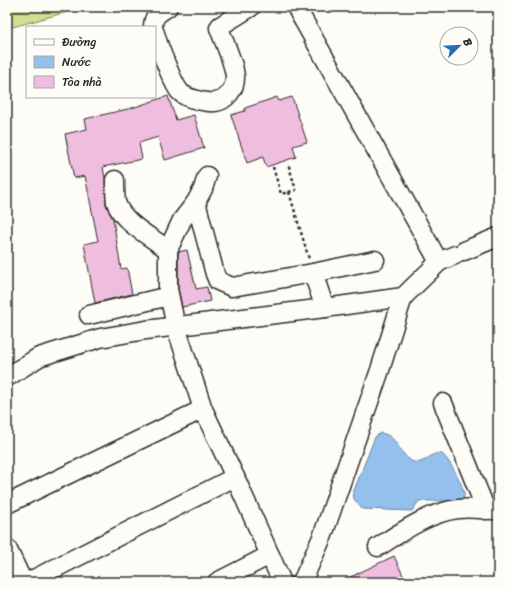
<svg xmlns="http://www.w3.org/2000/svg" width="505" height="589" viewBox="0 0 505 589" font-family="Sriracha,sans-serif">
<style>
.green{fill:#d2df92;stroke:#7e855e}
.water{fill:#93c0ec;stroke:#69849f}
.building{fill:#efbddd;stroke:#2b2b2b}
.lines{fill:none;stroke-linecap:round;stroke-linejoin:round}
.minor-casing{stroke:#2b2b2b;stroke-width:21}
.path{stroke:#2b2b2b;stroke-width:2.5;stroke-dasharray:3 3;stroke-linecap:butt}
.minor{stroke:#fdfcf7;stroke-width:18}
</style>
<rect width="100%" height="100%" fill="#fdfcf7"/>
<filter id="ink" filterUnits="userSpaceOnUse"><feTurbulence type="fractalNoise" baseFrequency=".025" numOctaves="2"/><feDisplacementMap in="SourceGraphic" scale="8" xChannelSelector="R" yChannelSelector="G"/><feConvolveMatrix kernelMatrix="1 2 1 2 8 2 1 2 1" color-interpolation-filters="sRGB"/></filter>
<g filter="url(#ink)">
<!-- green -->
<path class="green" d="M7,7H85L9,28H7Z"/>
<!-- water -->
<path class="water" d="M381,433C398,436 398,452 410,460C423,469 432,449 442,454C448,457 467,491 464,497C462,500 459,501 456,501H419L412,511L362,509L354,499L353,493L375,437Z"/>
<!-- building -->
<g class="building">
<path d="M168,96L176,120L194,115L204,148L165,160L158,137L139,143L142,159L103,167L105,178L106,204L113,219L121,269L127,268L132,294L95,303L84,244L98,241L85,176L74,178L65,134L87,129L85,119L132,108Z"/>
<path d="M277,97L279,101L292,97L307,142L293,146L296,157L266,167L263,157L247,163L231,115L245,111V108Z"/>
<path d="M187,250L196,289L207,287L210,301L182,307L178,288V252Z"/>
<path d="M394,556L406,582H340Z"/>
</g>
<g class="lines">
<defs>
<g id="minor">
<path d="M296,7L439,262"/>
<path d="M153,27C153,15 159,13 168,7"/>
<path d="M155,33C158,45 173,84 180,92C185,97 190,98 197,100C202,101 210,103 215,102C226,101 235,89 235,78C235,65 224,42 219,28L220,26L251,7"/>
<path d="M207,176L203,189L196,202L182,220L168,250V289L176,327L203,409L235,477L282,582"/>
<path d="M115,180C115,187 115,195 116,202C122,223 152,237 168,250"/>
<path d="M196,202L215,274L218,281L232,287L313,273L375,260"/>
<path d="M464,251L498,237"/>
<path d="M313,273L325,308"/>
<path d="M89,315L169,296"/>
<path d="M7,377L39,357L100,338L146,330L325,308L403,297L439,262L455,255"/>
<path d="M443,403L486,510"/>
<path d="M7,504L203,409"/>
<path d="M378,547C401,532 430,512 458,509C471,507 485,510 498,510"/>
<path d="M7,548L23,582"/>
<path d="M28,582L235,477"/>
<path d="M217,582L270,555"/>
<path d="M302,582L323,535L380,370L403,297"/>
</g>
</defs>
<!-- minor casing -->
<use href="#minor" class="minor-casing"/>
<!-- path -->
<g class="path">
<path d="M273,167L281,194L296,190L288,163"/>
<path d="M289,192L309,259"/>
</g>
<!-- minor -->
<use href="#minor" class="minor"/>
</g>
</g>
<!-- margin -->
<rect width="505" height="589" fill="none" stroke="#fdfcf7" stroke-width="24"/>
<rect x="12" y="12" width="481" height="565" fill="none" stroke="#2b2b2b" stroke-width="1.5" filter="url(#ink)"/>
<!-- legend -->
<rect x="26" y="26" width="130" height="72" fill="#fdfcf7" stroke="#a9a8a5"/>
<rect x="34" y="39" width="20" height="6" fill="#fdfcf7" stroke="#a9a8a5"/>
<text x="62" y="46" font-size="12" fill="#2b2b2b">Đường</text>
<rect x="34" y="56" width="20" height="12" fill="#93c0ec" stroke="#a9a8a5"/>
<text x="62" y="66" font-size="12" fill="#2b2b2b">Nước</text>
<rect x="34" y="76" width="20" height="12" fill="#efbddd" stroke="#a9a8a5"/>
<text x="62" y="86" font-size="12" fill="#2b2b2b">Tòa nhà</text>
<!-- north arrow -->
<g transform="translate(459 46) rotate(66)"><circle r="19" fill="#fdfcf7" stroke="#a9a8a5"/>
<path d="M0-3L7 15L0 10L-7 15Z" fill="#1f6fb2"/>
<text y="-6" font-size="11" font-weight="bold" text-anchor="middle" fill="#2b2b2b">B</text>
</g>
</svg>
